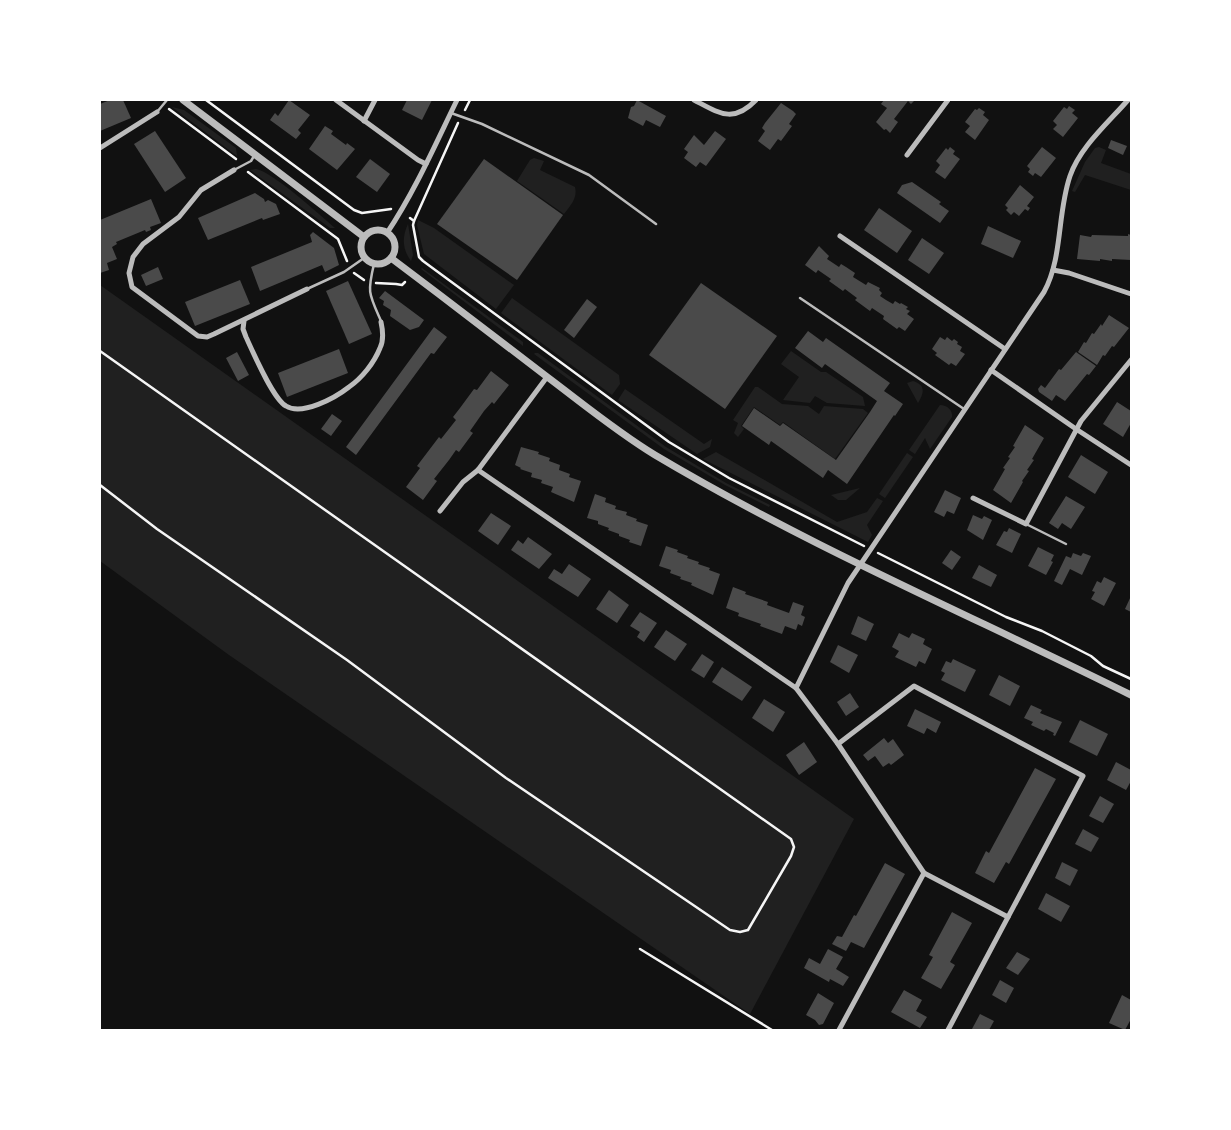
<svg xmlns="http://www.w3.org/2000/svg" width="1231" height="1130" viewBox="0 0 1231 1130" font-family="'Fira Sans Condensed',sans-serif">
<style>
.green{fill:#202020}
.building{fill:#4a4a4a}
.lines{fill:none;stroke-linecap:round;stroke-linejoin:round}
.path{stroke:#f5f5f5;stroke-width:2.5}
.service{stroke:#bcbcbc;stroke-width:2.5}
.minor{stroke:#bcbcbc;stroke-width:5}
.tertiary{stroke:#bcbcbc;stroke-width:7}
</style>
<rect width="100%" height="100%" fill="#111"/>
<!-- green -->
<g class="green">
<path d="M172,107L184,110L236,148L237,156Z"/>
<path d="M1099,147L1106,150L1101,163L1131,174V190L1085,175L1075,192L1072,191L1085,162L1095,148Z"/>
<path d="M534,158L544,161L540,170L575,187C578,198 570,206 564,214L517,181L530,160Z"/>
<path d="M256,169C273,172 320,215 335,228H330L250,170Z"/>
<path d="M418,220L434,228L514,285L496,309L424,254L417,225Z"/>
<path d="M408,224L413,255L411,261C402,249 402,237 408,224Z"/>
<path d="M422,268L523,342V346L421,269Z"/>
<path d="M100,285L854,819L750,1014L229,655L100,561Z"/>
<path d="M512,298L619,375L620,384L612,395L501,313Z"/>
<path d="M791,351L821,372H826L863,397L865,406L827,403L815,396L810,403L783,400L799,377L781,364Z"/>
<path d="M535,353H538L666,447L726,483L770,505L769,507L725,485L664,449L534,354Z"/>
<path d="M913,381C926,385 924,393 918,403L907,383Z"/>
<path d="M755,387H758L782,404L808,406L819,414L824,406L863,409L868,413L835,459L783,422L780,425L754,407L741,426L744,429L738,437L734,433L738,423L733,420Z"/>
<path d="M625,389L704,444L712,439L710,447L697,454L618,400Z"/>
<path d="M940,405C947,405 953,410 952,417L930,449L925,438L915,454L909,450Z"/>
<path d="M716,452L837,522L867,512L877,498L883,501L867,525L872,535L868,542L703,459Z"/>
<path d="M907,453L913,457L885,498L879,494Z"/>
<path d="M860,488L846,500H838L831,495Z"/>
</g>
<!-- building -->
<g class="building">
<path d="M110,100H123L131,118L100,131V104Z"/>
<path d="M289,100L310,115L298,130L301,133L296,139L270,120L275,113L278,116Z"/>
<path d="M407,100H432L422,120L402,110Z"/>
<path d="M637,100L666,116L660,127L646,120L643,126L628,118L631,107L634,106Z"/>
<path d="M884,100H915L911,104L908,101L894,119L898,122L890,133L886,129L884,130L876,122L887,108L881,104Z"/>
<path d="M781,103L793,111L796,114L789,124L792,126L781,141L778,139L770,150L758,141L765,131L762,128L765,123Z"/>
<path d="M1069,106L1075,110L1072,113L1078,118L1063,137L1053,129L1057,125L1053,121L1064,107L1067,109Z"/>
<path d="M979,108L985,112L983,115L989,120L975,140L965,132L970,126L965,122L975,109L977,110Z"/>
<path d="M325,126L333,131L331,134L346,145L347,143L355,149L337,170L309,149Z"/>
<path d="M155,131L186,178L165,192L134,144Z"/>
<path d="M715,131L726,139L706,166L700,162L696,167L684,158L688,152L684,149L694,135L704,145Z"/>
<path d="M1111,140L1127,146L1123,155L1108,148Z"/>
<path d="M950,147L955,151L953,154L960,159L945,179L935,172L940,165L936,161L946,148L948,150Z"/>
<path d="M1042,147L1056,158L1041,177L1035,173L1033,176L1028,172L1030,169L1027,166Z"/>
<path d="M370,159L390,174L377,192L356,177Z"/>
<path d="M484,159L563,215L517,280L437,224Z"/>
<path d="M912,182L941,202L939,204L949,211L940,223L897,193L902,185Z"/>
<path d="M1020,185L1034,197L1027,206L1030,208L1028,211L1025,209L1019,216L1014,212L1011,215L1006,210L1008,208L1005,205Z"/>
<path d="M255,193L264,199L265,202L268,200L276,204L280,214L263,220L262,218L208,240L198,218Z"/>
<path d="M151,199L161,223L150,227L151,230L146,232L145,230L116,242L117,244L112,247L117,259L107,263L109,270L100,273V220Z"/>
<path d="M879,208L912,231L897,253L864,230Z"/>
<path d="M988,226L1021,241L1013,258L981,244Z"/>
<path d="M313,232L334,248L339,265L325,272L322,265L260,291L251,267L312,242L310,235Z"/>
<path d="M1128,234L1131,235V260L1112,259V261L1100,259V261L1077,259L1080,235L1091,237L1092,235L1128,236Z"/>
<path d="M922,238L944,253L929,274L908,260Z"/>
<path d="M819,246L829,256L827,259L839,267L841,264L846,267L855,273L853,277L866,285L868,282L880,288L879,290L882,293L880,296L886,300L893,304L895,301L900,304L901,303L908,307L906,309L910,311L907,314L914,319L905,331L899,327L897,329L883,319L884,316L872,308L870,311L855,300L857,298L845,289L843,291L829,281L831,279L818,270L816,273L805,265Z"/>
<path d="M158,267L163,279L146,286L141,275Z"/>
<path d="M240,280L250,304L195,326L185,302Z"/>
<path d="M348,281L372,334L349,344L326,291Z"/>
<path d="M701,283L777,336L725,409L649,355Z"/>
<path d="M385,291L424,320L419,327L410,330L390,316L391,310L383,305L384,301L379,298Z"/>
<path d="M587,299L597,307L574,338L564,330Z"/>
<path d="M1109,315L1129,328L1114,347L1112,346L1105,356L1103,355L1097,365L1078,352L1084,342L1086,343L1092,333L1094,334L1101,324L1102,326Z"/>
<path d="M434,327L447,337L434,354L431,353L356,455L346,447Z"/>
<path d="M808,331L823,342L826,338L890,383L884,391L903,404L895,416L894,415L847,484L828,470L823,478L771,441L769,445L742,426L754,408L780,426L783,423L836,460L870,412L877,401L825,364L822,368L795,348Z"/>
<path d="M940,337L945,340L947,337L952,341L954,339L958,342L957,344L962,347L960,351L965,354L956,366L951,363L949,365L935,355L937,353L932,349Z"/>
<path d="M339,349L348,373L287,397L278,373Z"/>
<path d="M237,352L249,375L238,381L226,358Z"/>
<path d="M1076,352L1096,366L1089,375L1087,374L1065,401L1056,395L1052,401L1039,392L1038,389L1041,385L1045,388L1059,369L1061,370Z"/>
<path d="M491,371L509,385L494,404L492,402L484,411L470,431L473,433L459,452L456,450L449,460L434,479L437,481L423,500L406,487L420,468L417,466L439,437L441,439L456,420L453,417L460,408L474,389L477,390Z"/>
<path d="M1117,402L1131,411V423L1123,437L1103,424Z"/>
<path d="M332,414L342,421L331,436L321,429Z"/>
<path d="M1025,425L1044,438L1032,459L1034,460L1027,470L1029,471L1022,481L1023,482L1011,503L993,490L1005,469L1003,468L1010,458L1008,457L1015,447L1013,446Z"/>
<path d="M521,447L539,452L538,454L550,458L549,461L560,465L559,470L570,474L569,477L581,481L574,502L551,492L553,487L541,483L542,480L531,477L532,473L520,469L521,468L515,465Z"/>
<path d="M1081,455L1108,472L1095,494L1068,477Z"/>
<path d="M945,490L961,498L954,514L947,511L944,517L934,512Z"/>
<path d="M595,494L606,498L605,502L616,506L615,509L627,512L626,515L637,519L636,521L648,525L641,546L629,542L630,540L619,536V534L608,530L609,528L598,524V521L587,518Z"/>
<path d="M1066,496L1085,507L1071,529L1062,523L1058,529L1049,523Z"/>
<path d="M491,513L511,526L498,545L478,531Z"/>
<path d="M973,515L982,519L984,516L992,520L983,540L967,530Z"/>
<path d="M1009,528L1021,534L1012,553L996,545L1004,531L1007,532Z"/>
<path d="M528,537L552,554L539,569L511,550L518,540L523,544Z"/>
<path d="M666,546L678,550L677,552L688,556L687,558L699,562L698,564L710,568L709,570L720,574L713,595L691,585L692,583L680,579L681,577L670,573L671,570L659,566Z"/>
<path d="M1038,547L1054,555L1051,561L1053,562L1046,575L1028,566Z"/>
<path d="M951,550L961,557L952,570L942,563Z"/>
<path d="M1073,553L1081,556L1083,553L1091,556L1082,575L1070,569L1062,585L1054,581L1066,556L1071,558Z"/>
<path d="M569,564L591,579L578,597L548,578L554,569L562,574Z"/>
<path d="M979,565L997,575L991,587L972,578Z"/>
<path d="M1104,577L1116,583L1104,606L1091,599L1095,592L1092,591L1097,581L1101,583Z"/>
<path d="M733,587L746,592L745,594L768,602L767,605L789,613L793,602L804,606L801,615L805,617L802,626L798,624L796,630L785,626L782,634L760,626L761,624L738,616L739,613L726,608Z"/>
<path d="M609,590L629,605L617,623L596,609Z"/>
<path d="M1131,596V612L1125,609Z"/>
<path d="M640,612L657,623L644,642L637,637L640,632L630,626Z"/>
<path d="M858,616L874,624L866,641L851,634Z"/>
<path d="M666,630L687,644L675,661L654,647Z"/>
<path d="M899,633L909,638L912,633L925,639L923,644L932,649L925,664L919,661L916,667L895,657L899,651L892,647Z"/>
<path d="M838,645L858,655L849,673L830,662Z"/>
<path d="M702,654L714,662L704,678L691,670Z"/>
<path d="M953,659L976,670L965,692L941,680L945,673L941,671L946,661L951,663Z"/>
<path d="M722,667L752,687L742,701L712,682Z"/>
<path d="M999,675L1020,686L1010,706L989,695Z"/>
<path d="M850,693L859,707L846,716L837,702Z"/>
<path d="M764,699L785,712L773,732L752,718Z"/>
<path d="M1031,705L1042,710L1040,713L1062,722L1055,736L1053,735L1054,733L1046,729L1044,731L1031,725L1033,722L1024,718Z"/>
<path d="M915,709L941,722L936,733L927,728L924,734L907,726Z"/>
<path d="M1080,720L1108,734L1097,756L1069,742Z"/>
<path d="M884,738L888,743L893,739L904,755L891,765L889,763L883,767L875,756L868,761L863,755Z"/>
<path d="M804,742L817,762L799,775L786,755Z"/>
<path d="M1116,762L1131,770V781L1126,790L1107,780Z"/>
<path d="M1035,768L1056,779L1009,864L1006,862L994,883L975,873L986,851L989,853Z"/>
<path d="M1100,796L1114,804L1103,823L1089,816Z"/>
<path d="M1083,829L1099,838L1091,852L1075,844Z"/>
<path d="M1062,862L1078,870L1070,886L1055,878Z"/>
<path d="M885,863L905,874L864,948L851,942L846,951L832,944L837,936L842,937L854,915L856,916Z"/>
<path d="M1046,893L1070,906L1061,922L1038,909Z"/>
<path d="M952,912L972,923L950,962L955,965L941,989L921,978L933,957L929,955Z"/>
<path d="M828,949L843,957L836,969L849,977L843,986L830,979L829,982L804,968L809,958L820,964Z"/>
<path d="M1017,952L1030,959L1018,975L1006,968Z"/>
<path d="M1000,980L1014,988L1006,1003L992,995Z"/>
<path d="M904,990L922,1000L916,1011L927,1017L920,1028L891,1012Z"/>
<path d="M818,993L834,1003L823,1024L819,1025L815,1020L806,1015Z"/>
<path d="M1122,995L1131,1000V1019L1125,1030L1109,1023Z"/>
<path d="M980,1014L994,1021L989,1030L972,1029Z"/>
</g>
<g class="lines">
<!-- path -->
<g class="path">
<path d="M206,100L354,210L362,213L391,209"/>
<path d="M169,109L236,159"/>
<path d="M465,110L470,100"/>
<path d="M248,172L338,239L347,261"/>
<path d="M410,218L414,221L413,225L419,257L423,261L669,442L729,478L864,546"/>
<path d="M414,221L458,123"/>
<path d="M354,273L364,280"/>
<path d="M376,283L396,284L402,285L405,282"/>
<path d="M100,351L791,839L794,847L791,856L748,930L740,932L730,930L506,778L347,660L157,529L100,485"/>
<path d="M878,553L1006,617L1042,631L1091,656L1103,666L1131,679"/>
<path d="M640,949L772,1030"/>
</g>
<!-- service -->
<g class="service">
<path d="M157,112L167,100"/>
<path d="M451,113L482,124L589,175L656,224"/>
<path d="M234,170L251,161L254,156"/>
<path d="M374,264C367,293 369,294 381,321"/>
<path d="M307,289L344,272L364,258"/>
<path d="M800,298L964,409"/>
<path d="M1026,524L1066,544"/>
</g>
<!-- minor -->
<g class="minor">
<path d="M336,100L418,160L426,164"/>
<path d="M694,100C719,113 733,124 756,100"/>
<path d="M364,121L375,100"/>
<path d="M100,148L157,112"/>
<path d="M907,155L948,100"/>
<path d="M234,170L201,190L179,217L143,244L133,257L129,273L132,287L198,336L207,337L214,334L307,289"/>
<path d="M387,233C415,191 435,145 457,100"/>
<path d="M840,236L1005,349"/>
<path d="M1053,270L1069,273L1131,294"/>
<path d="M244,321L243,329L246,337C253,352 273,399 286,406C302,416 335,398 349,387C362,378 374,363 380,348C384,340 383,331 381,322"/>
<path d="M991,370L1076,429L1131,465"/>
<path d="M478,470L796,688L838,744L924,873L1008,917"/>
<path d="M973,498L1026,524L1081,421L1131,360"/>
<path d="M440,511L463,482L478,470L547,377"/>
<path d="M796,688L848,583L1044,292C1063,257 1057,214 1070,176C1080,147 1108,123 1128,100"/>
<path d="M838,744L914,686L1083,776L948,1030"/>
<path d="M839,1030L924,873"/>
</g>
<!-- tertiary -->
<g class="tertiary">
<path d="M183,100L364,237"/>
<circle cx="378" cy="247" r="17"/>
<path d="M391,258C443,297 495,337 546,376C582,403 617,432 655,455C808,546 972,616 1131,695"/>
</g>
</g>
<!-- border -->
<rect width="1231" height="1130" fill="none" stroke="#ffffff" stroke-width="202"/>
</svg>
